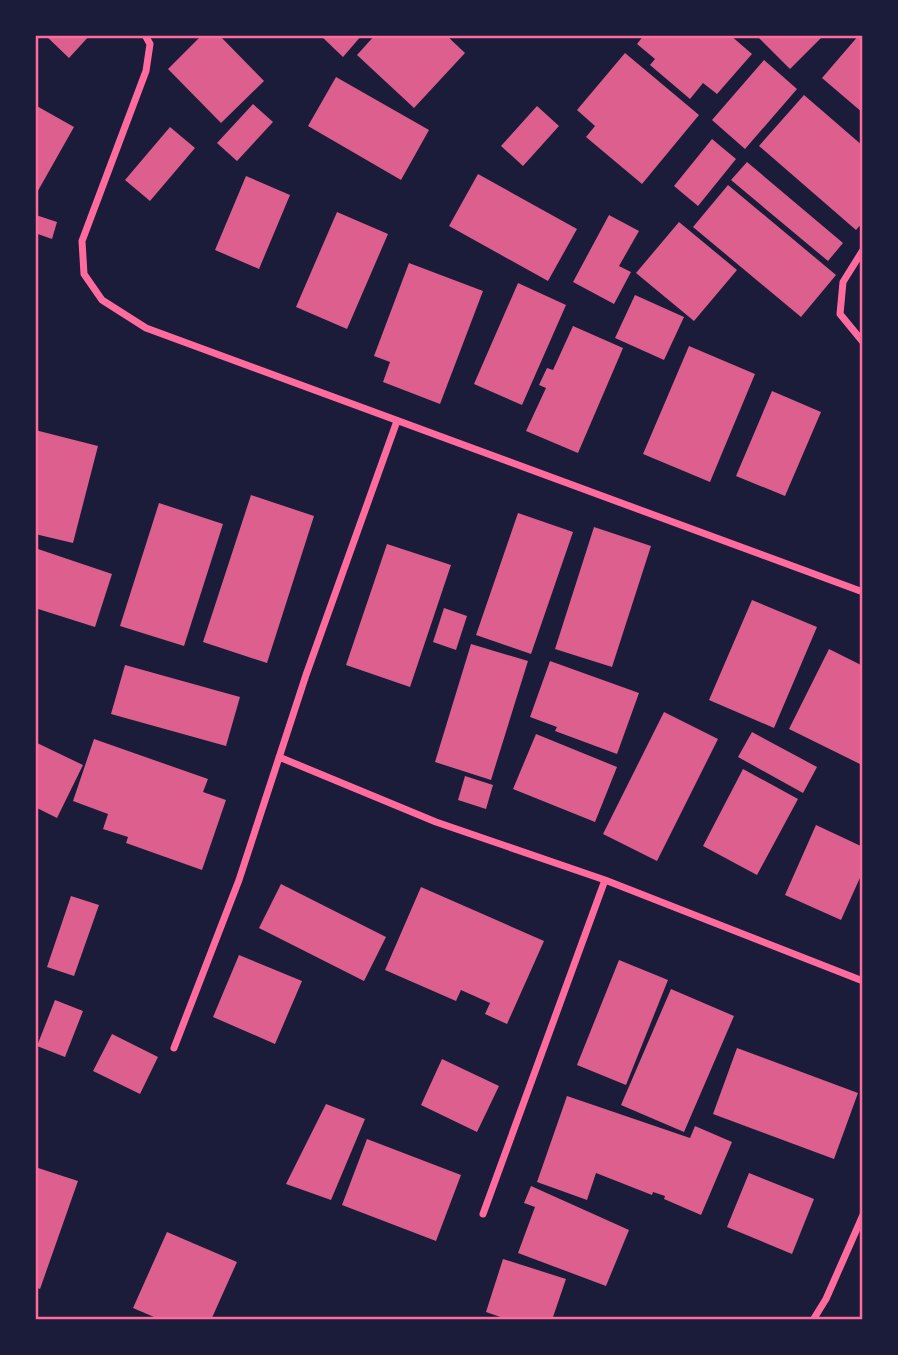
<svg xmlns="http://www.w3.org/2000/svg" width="898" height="1355" font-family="'DejaVu Sans',sans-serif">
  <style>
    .building { fill: #dd5f8e }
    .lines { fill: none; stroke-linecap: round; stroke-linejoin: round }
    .minor { stroke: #ff6b9d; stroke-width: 7 }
    .neatline { fill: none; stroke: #ff6b9d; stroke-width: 2.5 }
  </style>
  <rect width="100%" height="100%" fill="#1b1b3a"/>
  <!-- building -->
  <path class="building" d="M 45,35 L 90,35 L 69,58 Z
    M 202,35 L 219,35 L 264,81 L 221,123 L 168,69 Z
    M 320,35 L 362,35 L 343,57 Z
    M 375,35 L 446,35 L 465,53 L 414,108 L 357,55 Z
    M 644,35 L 730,35 L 752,54 L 717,94 L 703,83 L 690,99 L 650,65 L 655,59 L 637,44 Z
    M 756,35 L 824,35 L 790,69 Z
    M 859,35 L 863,35 L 863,113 L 822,78 Z
    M 625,53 L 699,115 L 642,184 L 586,137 L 595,126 L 577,110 Z
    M 764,60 L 797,89 L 745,149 L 712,120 Z
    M 336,77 L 429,130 L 401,180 L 308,126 Z
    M 804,95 L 863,146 L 863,222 L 856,230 L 759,146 Z
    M 253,104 L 273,122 L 237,161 L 217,143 Z
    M 35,105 L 74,127 L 35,196 Z
    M 537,106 L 559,126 L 523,166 L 501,146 Z
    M 170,127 L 195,148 L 150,201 L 125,180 Z
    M 712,139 L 736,159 L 698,206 L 674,186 Z
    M 747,162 L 843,243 L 828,261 L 731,180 Z
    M 478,174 L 577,229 L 548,281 L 449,226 Z
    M 246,176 L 290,195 L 259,269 L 215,250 Z
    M 728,185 L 836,275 L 801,317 L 693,227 Z
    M 337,212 L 388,234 L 347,329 L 296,307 Z
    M 36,215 L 57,222 L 52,239 L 35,233 Z
    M 609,215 L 639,231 L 619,266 L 631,272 L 614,304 L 573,282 Z
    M 679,222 L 737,270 L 694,321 L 636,273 Z
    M 409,263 L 483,291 L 440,404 L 383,382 L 390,362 L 374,356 Z
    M 518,283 L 566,305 L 522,405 L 474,384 Z
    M 635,295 L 684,317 L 664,360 L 615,338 Z
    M 573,326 L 623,348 L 578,453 L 526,431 L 546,388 L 539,385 L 547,368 L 553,370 Z
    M 689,346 L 755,374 L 710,482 L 643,454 Z
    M 772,391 L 821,412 L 785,496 L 736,476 Z
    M 35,430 L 98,446 L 73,543 L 35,534 Z
    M 251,495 L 314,516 L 267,663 L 203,642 Z
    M 159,503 L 223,524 L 184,646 L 120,626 Z
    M 518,513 L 573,532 L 531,654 L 476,635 Z
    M 594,527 L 651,546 L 612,667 L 555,649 Z
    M 387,544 L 451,565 L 410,687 L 346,665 Z
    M 35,548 L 112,574 L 95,627 L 35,608 Z
    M 752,600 L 817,627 L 774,728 L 709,700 Z
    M 444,608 L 467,616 L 456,650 L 433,642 Z
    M 471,644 L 528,661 L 491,780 L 435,762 Z
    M 829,649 L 863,666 L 862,765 L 789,729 Z
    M 550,661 L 639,693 L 617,754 L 555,731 L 557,727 L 530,717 Z
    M 125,665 L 240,697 L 226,746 L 111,714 Z
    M 664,712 L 718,739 L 657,861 L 603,834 Z
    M 752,732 L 817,767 L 803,793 L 738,757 Z
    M 536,734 L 617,767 L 595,822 L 513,789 Z
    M 94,739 L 208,779 L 203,792 L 226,800 L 202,870 L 126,843 L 128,837 L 103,829 L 108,814 L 73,801 Z
    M 35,742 L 83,765 L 57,818 L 35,807 Z
    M 743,769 L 798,799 L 757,875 L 703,846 Z
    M 465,776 L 493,785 L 486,809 L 458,800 Z
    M 816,825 L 863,847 L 863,871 L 841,920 L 785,895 Z
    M 281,884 L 386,937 L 364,981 L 259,928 Z
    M 421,887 L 544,941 L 507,1024 L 485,1014 L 490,1003 L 461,990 L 456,1001 L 385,970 Z
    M 71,896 L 99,905 L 74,976 L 47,967 Z
    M 239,955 L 302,981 L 275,1044 L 213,1017 Z
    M 619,960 L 668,980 L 626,1085 L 577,1065 Z
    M 671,989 L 734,1016 L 684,1132 L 621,1105 Z
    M 55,1000 L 83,1011 L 65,1057 L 37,1046 Z
    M 112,1034 L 158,1057 L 140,1094 L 93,1071 Z
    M 737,1048 L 858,1093 L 834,1159 L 713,1114 Z
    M 442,1059 L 499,1086 L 477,1132 L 421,1105 Z
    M 567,1096 L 690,1138 L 695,1126 L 732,1142 L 701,1215 L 664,1199 L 665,1196 L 653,1192 L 652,1195 L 596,1173 L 587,1200 L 537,1182 Z
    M 326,1104 L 365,1119 L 331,1200 L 286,1184 Z
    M 367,1139 L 461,1175 L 436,1241 L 342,1205 Z
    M 35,1167 L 78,1181 L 40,1289 L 35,1287 Z
    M 749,1173 L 814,1199 L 792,1254 L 727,1227 Z
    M 531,1186 L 629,1230 L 606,1286 L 518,1253 L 535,1207 L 524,1203 Z
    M 167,1232 L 237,1262 L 211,1320 L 161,1320 L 133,1308 Z
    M 503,1259 L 566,1279 L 552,1320 L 509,1320 L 486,1312 Z"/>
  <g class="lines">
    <!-- minor -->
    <path class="minor" d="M 145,35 L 150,44 L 146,71 L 82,241 L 84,274 L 102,300 L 146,328 L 863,592
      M 863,250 L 843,282 L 840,314 L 863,342
      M 279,757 L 436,822 L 605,880 L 863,981
      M 174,1048 L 239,880 L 306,675 L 397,421
      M 483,1214 L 605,880
      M 813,1320 L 826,1299 L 863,1215"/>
  </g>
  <!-- border -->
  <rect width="898" height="1355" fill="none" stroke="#1b1b3a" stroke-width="74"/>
  <rect x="37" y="37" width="824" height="1281" class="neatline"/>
</svg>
